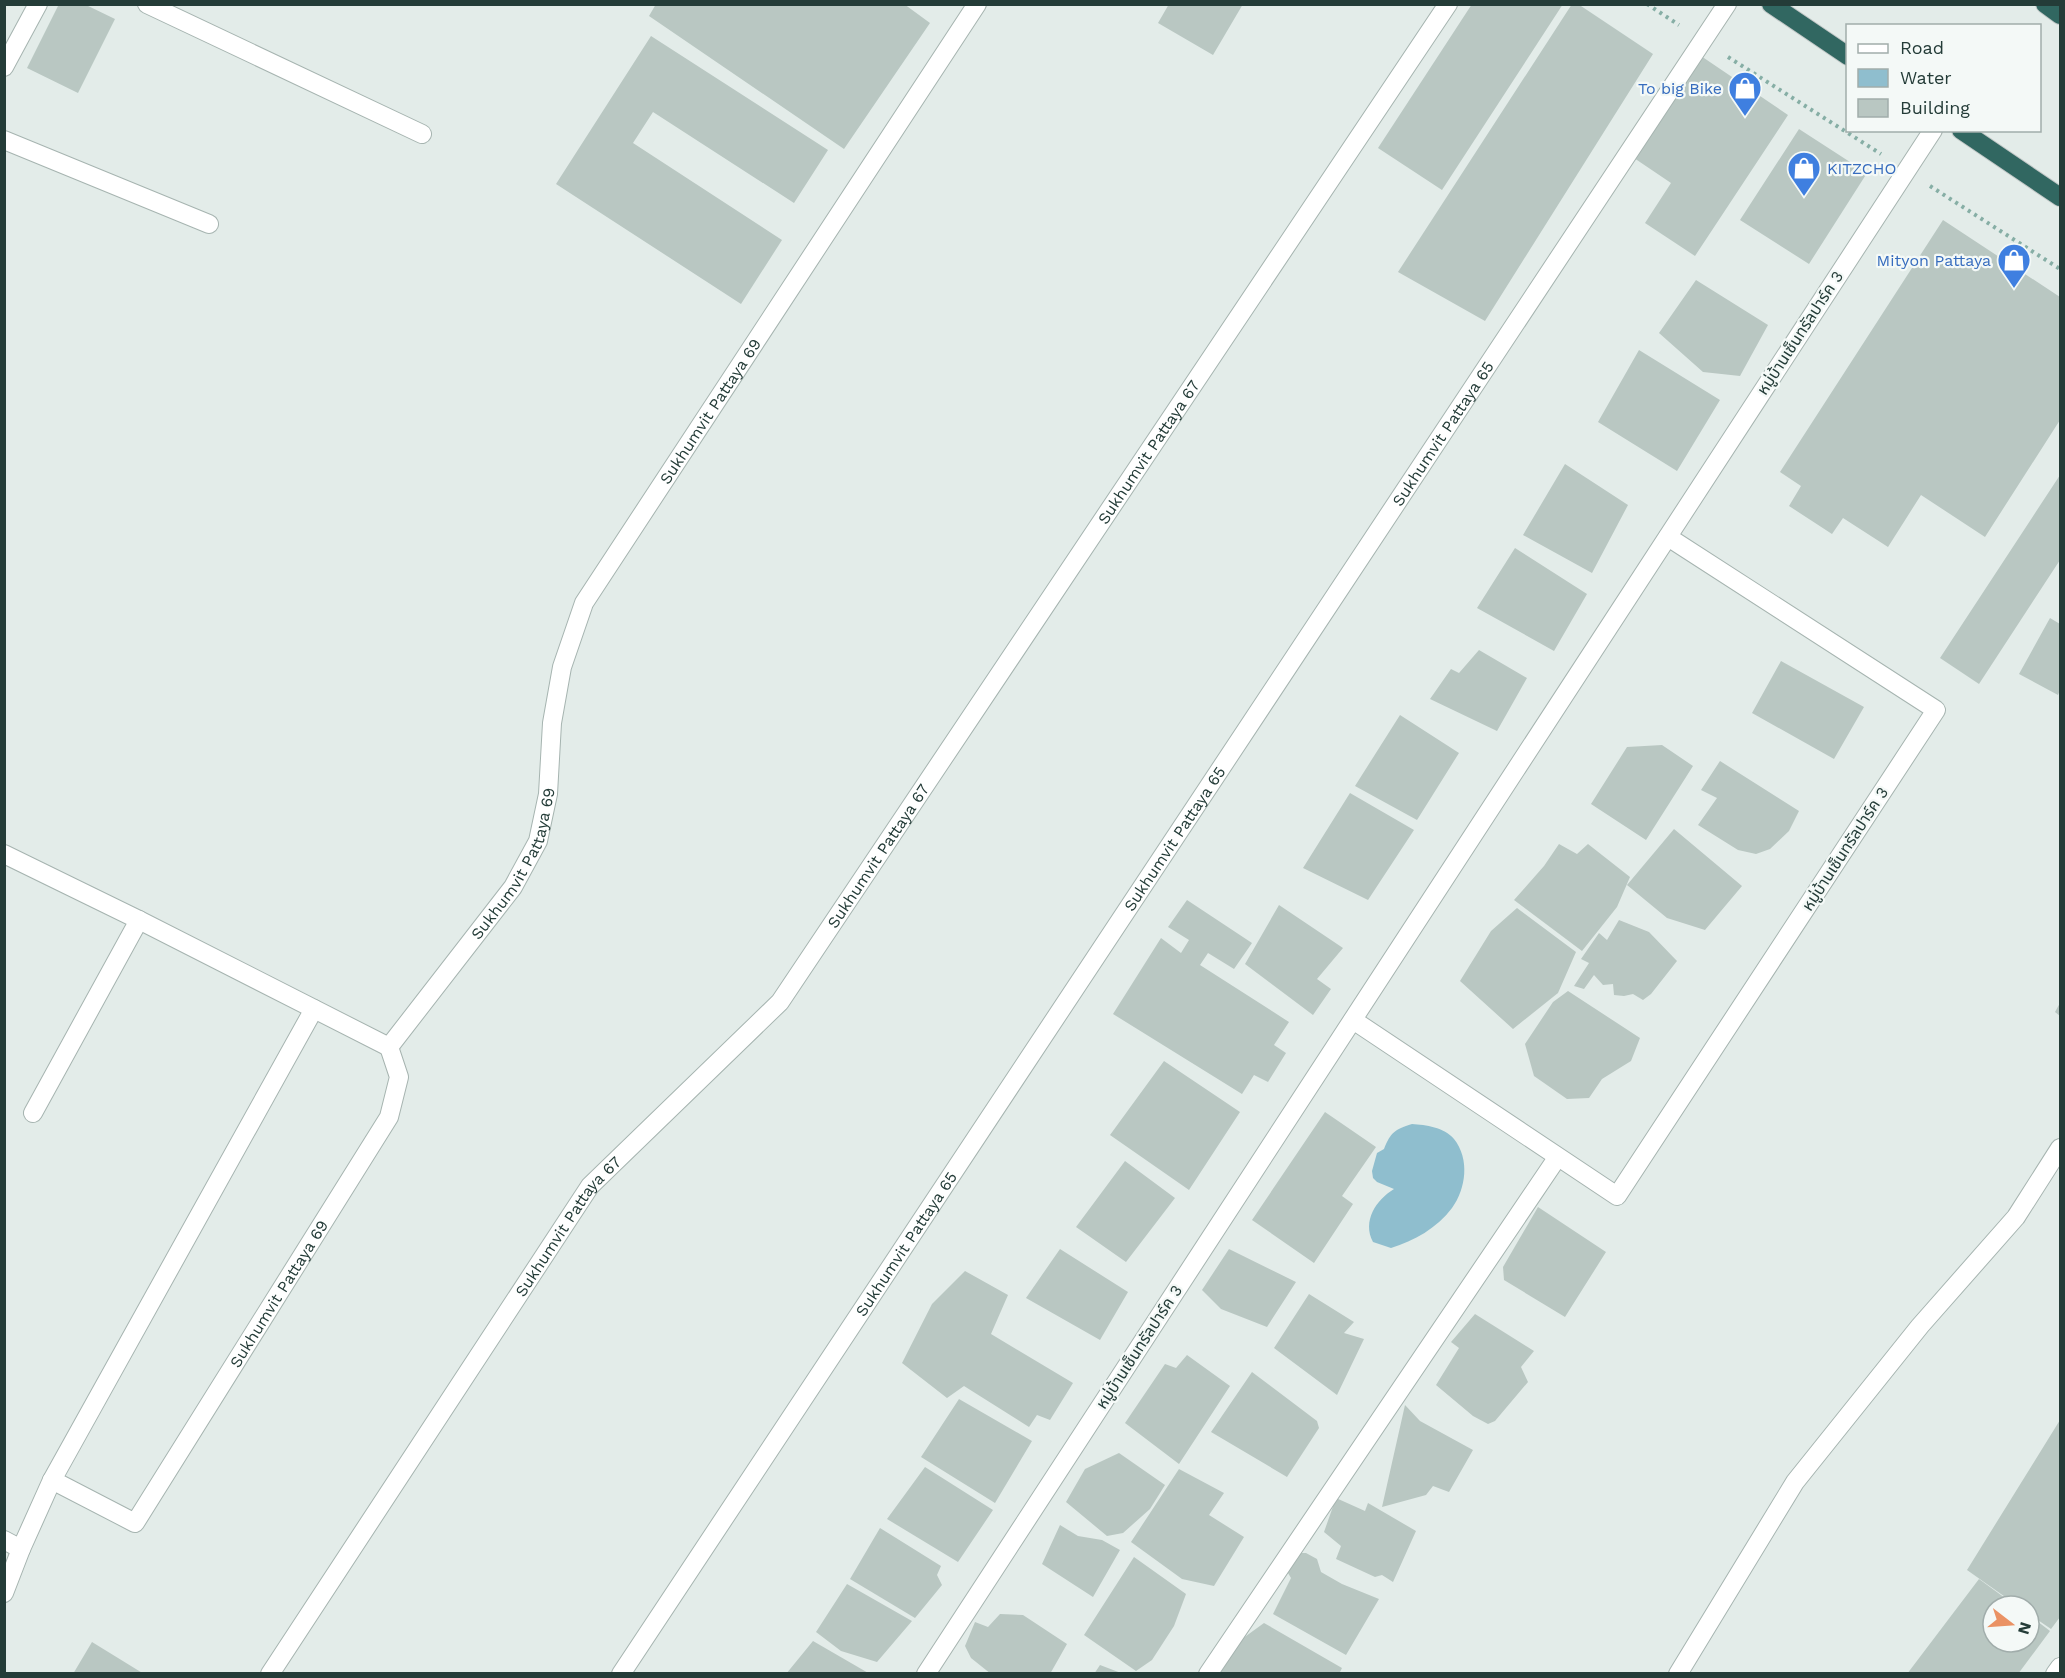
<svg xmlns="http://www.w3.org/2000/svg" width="2065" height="1678" font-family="'Work Sans','Noto Sans Thai',sans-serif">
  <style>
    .water { fill: #8fbece }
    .building { fill: #b9c7c2 }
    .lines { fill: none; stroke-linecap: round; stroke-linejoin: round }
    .minor-casing { stroke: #a6b4b0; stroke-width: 20 }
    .highway-casing { stroke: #c2c8c7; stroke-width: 20 }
    .path { stroke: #86aea5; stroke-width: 4; stroke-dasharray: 3 4.5; stroke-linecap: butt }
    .minor { stroke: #fff; stroke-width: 18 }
    .highway { stroke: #316761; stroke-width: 18 }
    .labels { text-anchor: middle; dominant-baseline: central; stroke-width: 4.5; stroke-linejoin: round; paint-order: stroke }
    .shop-label { font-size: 16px; fill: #366cbe; stroke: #f4f9f7; text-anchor: end }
    .street-label { font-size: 16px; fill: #243c38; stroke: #f4f9f7 }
  </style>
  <rect width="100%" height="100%" fill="#e3ece9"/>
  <!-- water -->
  <path class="water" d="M 1412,1124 C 1426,1125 1444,1127 1454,1139 C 1470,1159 1466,1189 1452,1208 C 1437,1228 1414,1241 1391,1248 L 1373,1242 C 1362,1221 1376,1200 1394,1189 L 1377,1182 L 1373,1178 L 1372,1171 L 1377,1153 L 1384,1149 C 1391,1132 1394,1130 1412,1124 Z"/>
  <!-- building -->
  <path class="building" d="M 59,4 L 84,4 L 115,19 L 78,93 L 27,68 Z
    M 656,4 L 904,4 L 930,23 L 844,149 L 649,16 Z
    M 1169,4 L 1243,4 L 1213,55 L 1158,23 Z
    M 1472,4 L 1563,4 L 1442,190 L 1378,148 Z
    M 1572,4 L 1578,4 L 1653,54 L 1485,321 L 1398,272 Z
    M 651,36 L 828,150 L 794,203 L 653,112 L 633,143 L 782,240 L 741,304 L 556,184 Z
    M 1701,56 L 1788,115 L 1695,256 L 1645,223 L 1671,183 L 1634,158 Z
    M 1799,129 L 1867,173 L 1809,264 L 1740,220 Z
    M 1943,220 L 2060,297 L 2060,420 L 1985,537 L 1921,495 L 1888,547 L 1843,518 L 1832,534 L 1789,506 L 1801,486 L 1780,472 Z
    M 1696,280 L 1768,325 L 1740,376 L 1703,372 L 1659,333 Z
    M 1639,350 L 1720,400 L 1677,471 L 1598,422 Z
    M 1565,464 L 1628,505 L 1592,573 L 1523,535 Z
    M 2060,475 L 2060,560 L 1979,684 L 1940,658 Z
    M 1515,548 L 1587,594 L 1554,651 L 1477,608 Z
    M 2050,618 L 2060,624 L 2060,690 L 2058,695 L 2019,674 Z
    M 1479,650 L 1527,678 L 1497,731 L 1430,699 L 1451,669 L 1459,673 Z
    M 1781,661 L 1864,707 L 1834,759 L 1752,713 Z
    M 1400,715 L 1459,753 L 1417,820 L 1355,786 Z
    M 1662,745 L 1693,766 L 1646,840 L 1591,804 L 1627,747 Z
    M 1720,761 L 1799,811 L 1789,831 L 1770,849 L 1756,854 L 1738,850 L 1698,825 L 1717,798 L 1701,790 Z
    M 1350,793 L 1414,830 L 1368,900 L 1303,868 Z
    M 1674,829 L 1742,886 L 1705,930 L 1667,918 L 1627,885 Z
    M 1559,844 L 1577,854 L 1588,844 L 1630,877 L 1617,907 L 1582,951 L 1514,900 L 1544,866 Z
    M 1187,900 L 1252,943 L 1234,969 L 1208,953 L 1200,965 L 1289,1022 L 1274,1045 L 1286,1053 L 1268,1082 L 1254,1075 L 1242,1094 L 1113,1014 L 1161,938 L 1181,953 L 1189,940 L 1168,927 Z
    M 1279,905 L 1343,948 L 1317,979 L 1331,989 L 1313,1015 L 1245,964 Z
    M 1517,908 L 1576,952 L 1558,993 L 1513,1029 L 1460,981 L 1491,931 Z
    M 1619,920 L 1649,932 L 1677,961 L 1651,994 L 1643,1000 L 1633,994 L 1624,996 L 1614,995 L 1613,984 L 1603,985 L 1594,975 L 1584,989 L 1574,986 L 1589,963 L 1581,959 L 1599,933 L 1607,940 Z
    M 1568,991 L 1640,1038 L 1631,1061 L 1602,1079 L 1589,1098 L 1567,1099 L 1534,1076 L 1525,1044 L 1553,1002 Z
    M 2060,1003 L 2060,1016 L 2055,1012 Z
    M 1164,1061 L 1240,1112 L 1189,1190 L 1110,1135 Z
    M 1325,1112 L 1376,1147 L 1342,1196 L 1353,1204 L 1314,1263 L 1252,1220 Z
    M 1125,1161 L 1175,1198 L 1126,1262 L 1076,1227 Z
    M 1538,1207 L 1606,1252 L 1565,1317 L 1504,1280 L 1503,1267 Z
    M 1060,1249 L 1128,1292 L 1100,1340 L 1026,1298 Z
    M 1229,1249 L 1296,1282 L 1267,1327 L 1221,1309 L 1202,1290 Z
    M 965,1271 L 1008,1295 L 991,1334 L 1073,1383 L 1050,1420 L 1037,1415 L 1029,1427 L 964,1386 L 947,1398 L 902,1363 L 932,1304 Z
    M 1309,1294 L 1354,1322 L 1344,1333 L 1364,1339 L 1337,1395 L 1274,1348 Z
    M 1475,1314 L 1534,1351 L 1521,1367 L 1528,1382 L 1495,1421 L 1488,1424 L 1473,1416 L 1436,1385 L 1459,1348 L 1451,1342 Z
    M 1187,1355 L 1230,1386 L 1179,1464 L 1125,1423 L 1165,1364 L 1176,1368 Z
    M 1252,1372 L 1317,1421 L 1319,1428 L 1287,1477 L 1211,1432 Z
    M 959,1399 L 1032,1441 L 995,1503 L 921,1457 Z
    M 1405,1405 L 1420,1421 L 1473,1450 L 1449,1492 L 1433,1486 L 1426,1495 L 1382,1507 Z
    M 2060,1420 L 2060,1617 L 2051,1629 L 2029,1614 L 2029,1606 L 2018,1606 L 1967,1570 Z
    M 1119,1453 L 1165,1485 L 1150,1509 L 1123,1533 L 1107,1536 L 1066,1502 L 1085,1469 Z
    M 925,1467 L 993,1510 L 958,1562 L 887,1519 Z
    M 1179,1469 L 1224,1493 L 1209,1515 L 1244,1537 L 1214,1586 L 1182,1579 L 1131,1542 Z
    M 1336,1498 L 1365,1511 L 1368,1503 L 1416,1531 L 1393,1582 L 1382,1575 L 1375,1577 L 1336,1559 L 1341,1546 L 1324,1532 Z
    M 1060,1525 L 1078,1536 L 1102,1540 L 1120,1550 L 1093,1597 L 1042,1564 Z
    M 880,1528 L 941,1566 L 937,1575 L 942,1585 L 915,1618 L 850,1579 Z
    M 1298,1553 L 1306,1553 L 1317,1559 L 1321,1572 L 1342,1584 L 1379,1599 L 1346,1655 L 1273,1614 L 1291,1578 L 1285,1568 Z
    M 1134,1557 L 1186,1594 L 1174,1626 L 1152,1660 L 1136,1671 L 1084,1635 Z
    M 1979,1579 L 2016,1606 L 1993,1606 L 1993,1642 L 2029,1642 L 2029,1615 L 2050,1631 L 2018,1674 L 1907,1674 Z
    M 847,1584 L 912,1621 L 877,1662 L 841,1651 L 816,1632 Z
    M 1000,1614 L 1023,1615 L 1067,1644 L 1050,1674 L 991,1674 L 971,1658 L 965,1646 L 975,1622 L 988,1627 Z
    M 1264,1623 L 1342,1668 L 1339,1674 L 1219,1674 L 1224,1667 L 1229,1650 L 1235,1644 Z
    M 813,1641 L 870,1674 L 786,1674 Z
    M 92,1642 L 144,1674 L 73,1674 Z
    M 1100,1665 L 1121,1673 L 1121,1674 L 1094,1674 Z"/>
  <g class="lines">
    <defs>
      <g id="minor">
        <path d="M 147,4 L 422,134"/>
        <path d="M 4,67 L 38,4"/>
        <path d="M 4,140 L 209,224"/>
        <path d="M 4,854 L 139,920 L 389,1047"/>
        <path d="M 1353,1020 L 1617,1196 L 1936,710 L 1668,537"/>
        <path id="s1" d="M 389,1047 L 513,887 L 538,841 L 548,794 L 552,723 L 562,667 L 584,603 L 977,4"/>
        <path d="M 33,1113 L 139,920"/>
        <path id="s2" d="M 52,1480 L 135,1523 L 389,1117 L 399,1077 L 389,1047"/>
        <path d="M 4,1540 L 21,1549"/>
        <path d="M 4,1593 L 21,1549 L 52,1480 L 314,1009"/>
        <path id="s3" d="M 270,1674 L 590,1186 L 780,1002 L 1448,4"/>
        <path id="s4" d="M 621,1674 L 1727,4"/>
        <path d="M 926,1674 L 1933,130"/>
        <path d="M 1208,1674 L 1557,1158"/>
        <path d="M 1678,1674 L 1795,1482 L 1920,1326 L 2016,1217 L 2060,1148"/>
        <path d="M 2055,1674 L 2060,1667"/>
      </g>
      <path id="highway" d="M 1771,4 L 1848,56
        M 2045,4 L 2060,15
        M 1961,130 L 2060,197"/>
    </defs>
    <!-- minor casing -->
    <use href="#minor" class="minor-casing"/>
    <!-- highway casing -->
    <use href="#highway" class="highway-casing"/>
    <!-- path -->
    <path class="path" d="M 1647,4 L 1679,25
      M 1728,57 L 1881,154
      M 1930,186 L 2060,269"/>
    <!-- minor -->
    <use href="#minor" class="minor"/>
    <!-- highway -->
    <use href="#highway" class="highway"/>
  </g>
  <!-- icons -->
  <defs>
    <symbol id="shop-pin" viewBox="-11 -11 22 30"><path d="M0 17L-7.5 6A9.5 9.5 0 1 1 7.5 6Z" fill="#3f7fe0" stroke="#f4f9f7"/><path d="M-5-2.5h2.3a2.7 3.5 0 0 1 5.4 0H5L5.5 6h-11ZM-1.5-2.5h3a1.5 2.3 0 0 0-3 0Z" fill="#fff"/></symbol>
  </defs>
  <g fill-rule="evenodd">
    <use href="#shop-pin" x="1726" y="69" width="38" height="52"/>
    <use href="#shop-pin" x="1785" y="149" width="38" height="52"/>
    <use href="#shop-pin" x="1995" y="241" width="38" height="52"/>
  </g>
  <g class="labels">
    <!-- shop labels -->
    <g class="shop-label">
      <text x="1722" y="88">To big Bike</text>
      <text x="1827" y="168" text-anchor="start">KITZCHO</text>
      <text x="1991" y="260">Mityon Pattaya</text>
    </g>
    <!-- street labels -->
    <g class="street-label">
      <text transform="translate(1800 333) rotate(-57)">หมู่บ้านเซ็นทรัลปาร์ค 3</text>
      <text stroke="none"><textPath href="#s1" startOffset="728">Sukhumvit Pattaya 69</textPath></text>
      <text stroke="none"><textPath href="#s4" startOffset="1488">Sukhumvit Pattaya 65</textPath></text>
      <text stroke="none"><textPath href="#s3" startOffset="1510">Sukhumvit Pattaya 67</textPath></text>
      <text stroke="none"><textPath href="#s4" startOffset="1002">Sukhumvit Pattaya 65</textPath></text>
      <text transform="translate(1845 849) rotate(-57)">หมู่บ้านเซ็นทรัลปาร์ค 3</text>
      <text stroke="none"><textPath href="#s3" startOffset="1024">Sukhumvit Pattaya 67</textPath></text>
      <text stroke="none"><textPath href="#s1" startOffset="224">Sukhumvit Pattaya 69</textPath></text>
      <text stroke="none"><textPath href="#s3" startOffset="538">Sukhumvit Pattaya 67</textPath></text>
      <text stroke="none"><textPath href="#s4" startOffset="516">Sukhumvit Pattaya 65</textPath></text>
      <text stroke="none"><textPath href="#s2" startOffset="364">Sukhumvit Pattaya 69</textPath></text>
      <text transform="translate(1139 1347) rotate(-57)">หมู่บ้านเซ็นทรัลปาร์ค 3</text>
    </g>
  </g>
  <!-- border -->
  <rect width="2065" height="1678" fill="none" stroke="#243c38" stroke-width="12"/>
  <!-- legend -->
  <rect x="1846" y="24" width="195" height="108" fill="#f4f9f7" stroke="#a1adab" stroke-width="1.5"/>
  <rect x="1858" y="44" width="30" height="9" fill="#ffffff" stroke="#a1adab" stroke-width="1.5"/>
  <text x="1900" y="54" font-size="18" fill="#243c38">Road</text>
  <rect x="1858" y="69" width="30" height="18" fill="#8fbece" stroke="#a1adab" stroke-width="1.5"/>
  <text x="1900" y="84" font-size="18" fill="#243c38">Water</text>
  <rect x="1858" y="99" width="30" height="18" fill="#b9c7c2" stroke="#a1adab" stroke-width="1.5"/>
  <text x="1900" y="114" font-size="18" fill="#243c38">Building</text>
  <!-- north arrow -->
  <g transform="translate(2011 1624) rotate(107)"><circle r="28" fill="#f4f9f7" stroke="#a1adab" stroke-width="1.5"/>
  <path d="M0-4.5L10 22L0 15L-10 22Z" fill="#ea9264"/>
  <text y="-9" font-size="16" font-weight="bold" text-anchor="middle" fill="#243c38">N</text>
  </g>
</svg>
